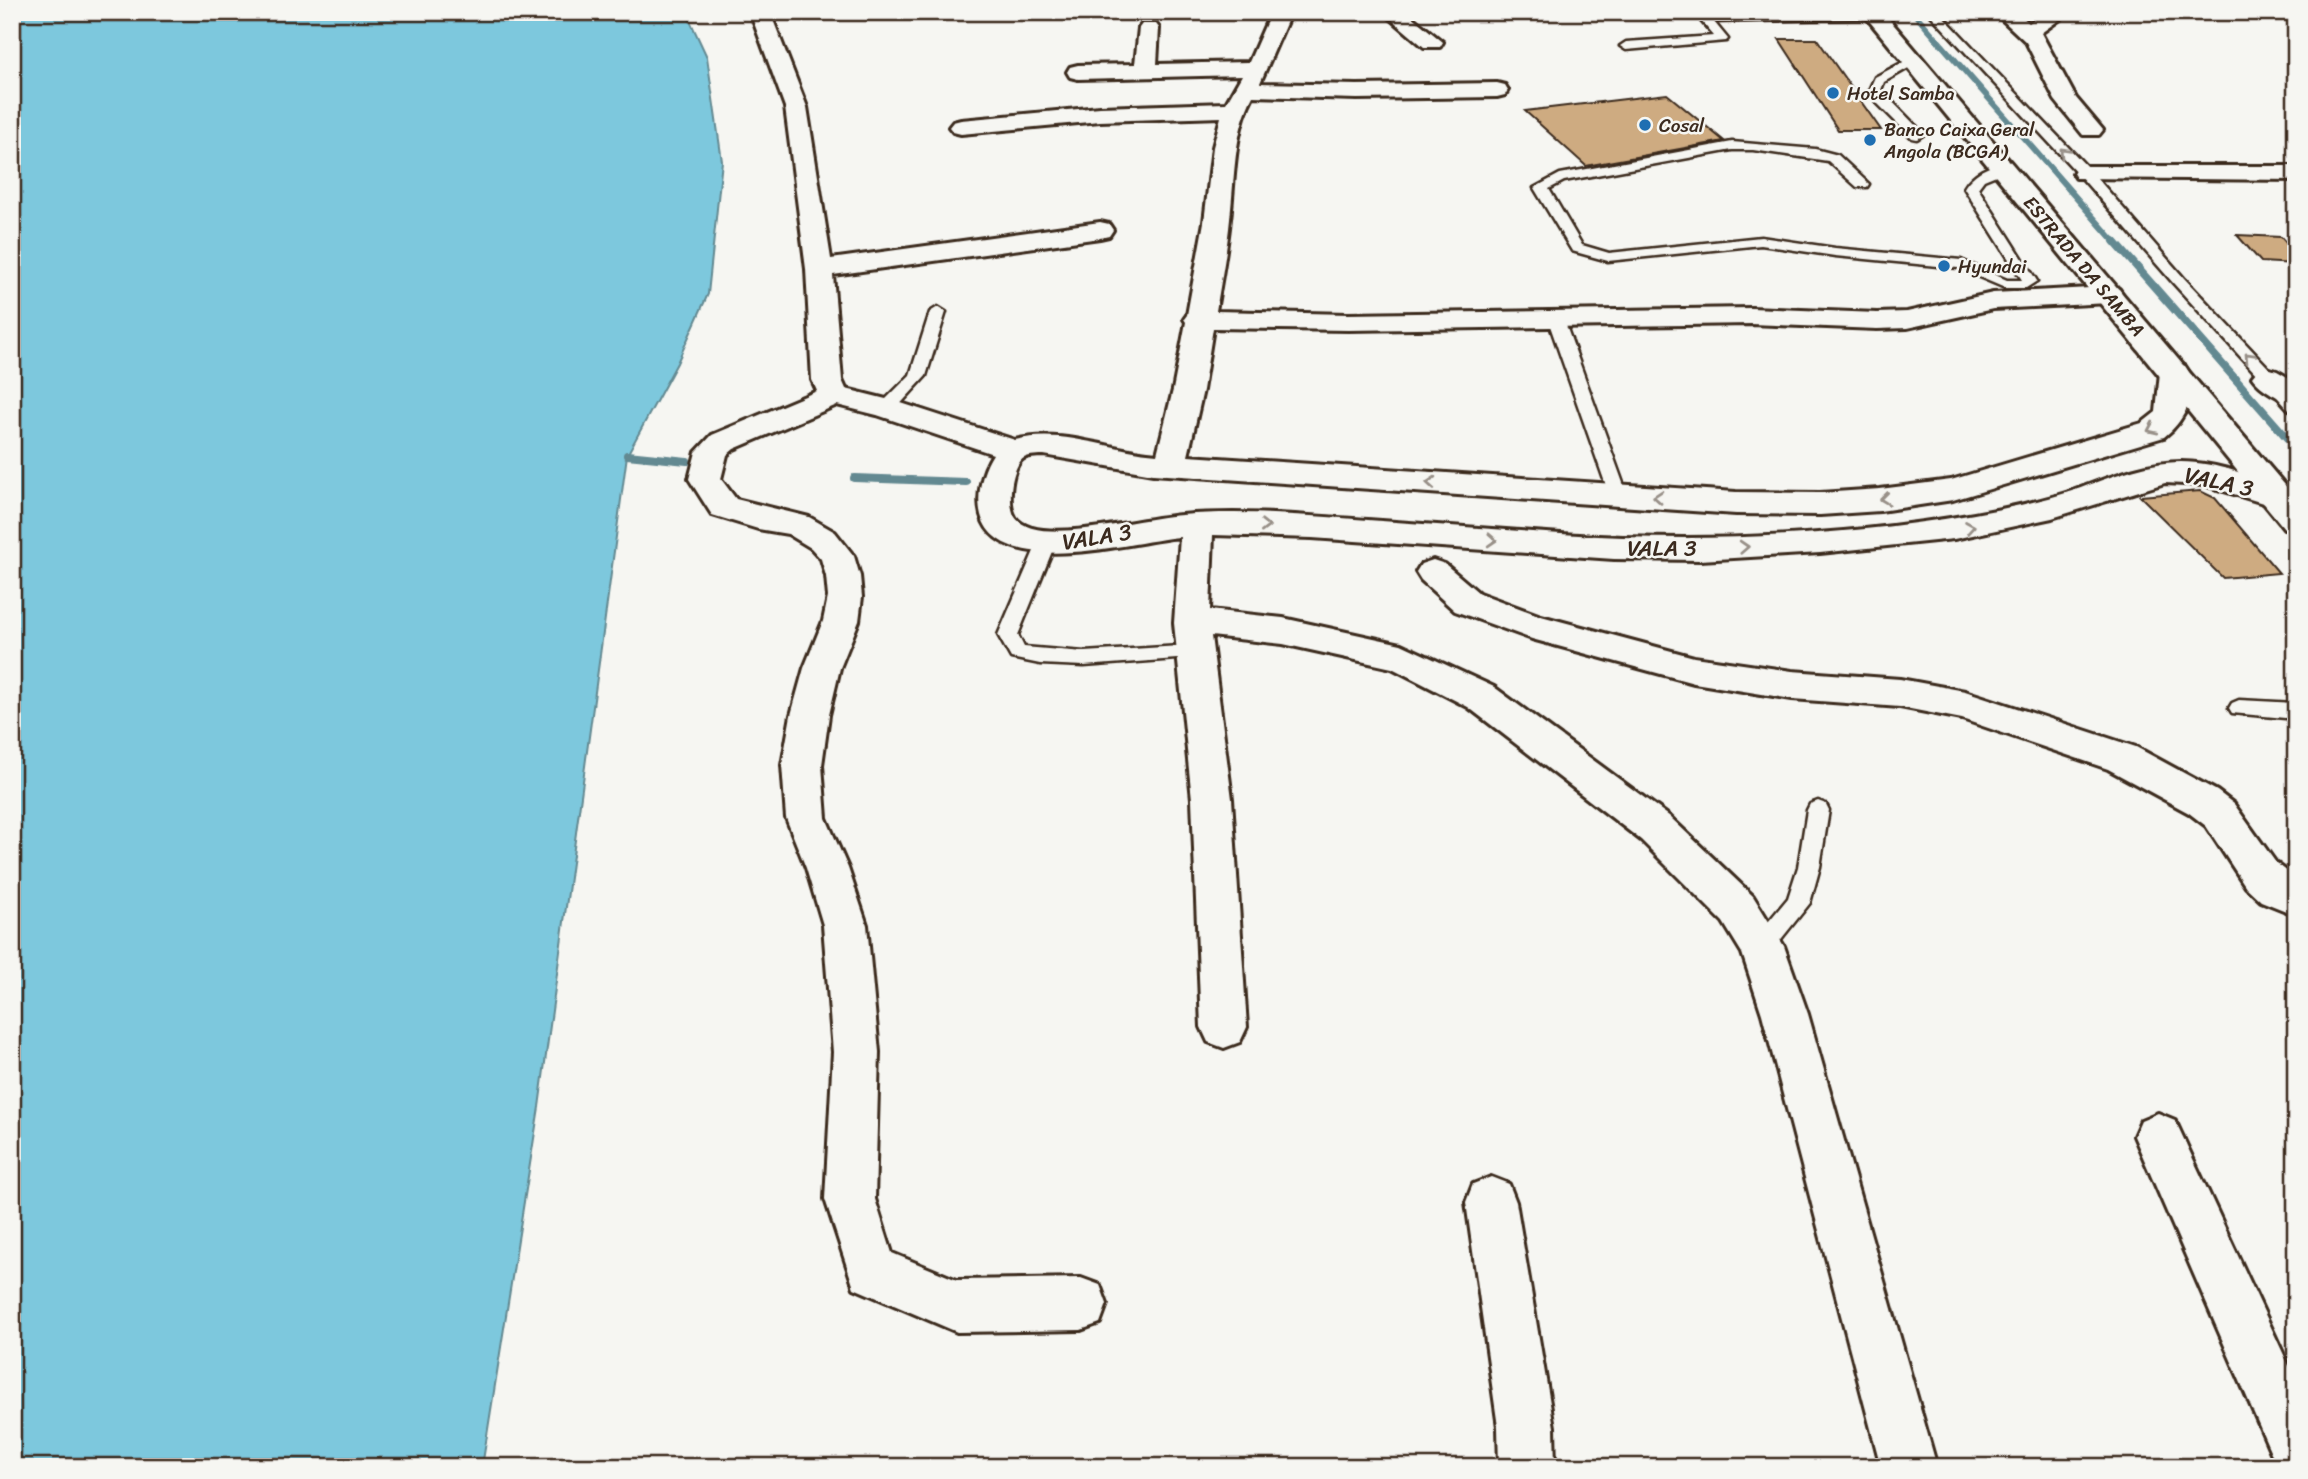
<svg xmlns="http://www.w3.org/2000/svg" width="2308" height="1479" font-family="Sriracha,sans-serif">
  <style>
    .water { fill: #7dc8dd; stroke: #638991; stroke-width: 2 }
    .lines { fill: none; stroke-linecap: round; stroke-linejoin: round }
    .stream-far1 { stroke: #638991; stroke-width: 6 }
    .stream { stroke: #638991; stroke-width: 8 }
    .building { fill: #ceab81; stroke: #3b2a1e; stroke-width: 2 }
    .service-casing { stroke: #3b2a1e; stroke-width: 5 }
    .minor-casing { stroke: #3b2a1e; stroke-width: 6 }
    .primary-casing { stroke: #3b2a1e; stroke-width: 6 }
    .service { fill: #f6f6f2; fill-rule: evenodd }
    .minor { fill: #f6f6f2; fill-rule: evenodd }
    .primary { fill: #f6f6f2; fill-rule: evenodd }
    .oneway { stroke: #989088 }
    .poi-dot { fill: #1f6fb2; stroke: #f6f6f2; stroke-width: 2.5 }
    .labels { text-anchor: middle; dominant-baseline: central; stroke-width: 5; stroke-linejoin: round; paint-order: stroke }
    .far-poi-label { font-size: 19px; fill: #3b2a1e; stroke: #f6f6f2; text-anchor: start }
    .far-street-label { font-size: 19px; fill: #3b2a1e; stroke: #f6f6f2 }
    .street-label { font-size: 23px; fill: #3b2a1e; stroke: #f6f6f2 }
  </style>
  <rect width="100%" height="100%" fill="#f6f6f2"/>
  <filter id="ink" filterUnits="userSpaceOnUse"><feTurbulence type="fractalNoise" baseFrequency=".0143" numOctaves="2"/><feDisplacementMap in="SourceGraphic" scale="14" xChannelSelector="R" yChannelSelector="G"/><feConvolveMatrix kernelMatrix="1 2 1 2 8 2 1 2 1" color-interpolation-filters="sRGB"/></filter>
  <g filter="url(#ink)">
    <!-- water -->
    <path class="water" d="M 12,12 L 686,12 L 707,57 L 722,161 L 708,294 L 677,363 L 627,455 L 539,1107 L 482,1467 L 12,1467 Z"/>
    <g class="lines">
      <!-- stream-far1 -->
      <path class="stream-far1" d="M 1913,12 L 2115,242"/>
      <!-- stream -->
      <path class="stream" d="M 2114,241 L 2296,448
        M 627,455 L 687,461
        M 854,478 L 966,482"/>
    </g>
    <!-- building -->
    <path class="building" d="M 1779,39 L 1817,39 L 1881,130 L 1838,130 Z
      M 1667,94 L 1724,141 L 1586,166 L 1525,111 Z
      M 2237,235 L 2281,237 L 2296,254 L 2296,264 L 2261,262 Z
      M 2200,491 L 2215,498 L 2279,573 L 2223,578 L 2140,496 Z"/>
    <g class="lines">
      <defs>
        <path id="service" d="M 1848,12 L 1877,12 L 1880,15 L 1874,18 L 1714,22 L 1728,39 L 1726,41 L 1626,50 L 1620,46 L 1626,42 L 1714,36 L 1701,21 L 1709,16 Z
          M 1928,12 L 1939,12 L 2090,170 L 2184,278 L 2296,397 L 2296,412 L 2290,411 L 2174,284 L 2080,176 Z
          M 1909,59 L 1919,62 L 1884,82 L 1881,90 L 1922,132 L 1923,135 L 1917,139 L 1912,138 L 1878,104 L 1869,90 L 1875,77 Z
          M 1732,142 L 1815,149 L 1838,155 L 1869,184 L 1867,187 L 1857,187 L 1828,161 L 1753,150 L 1732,150 L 1564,181 L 1549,189 L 1582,245 L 1609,253 L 1761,237 L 1835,248 L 1961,260 L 2007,280 L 2022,280 L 1964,188 C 1972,174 1990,163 2006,165 L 2006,171 L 1984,180 L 1978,188 L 2037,281 L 2026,288 L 2005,288 L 1958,268 L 1835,256 L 1761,245 L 1608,261 L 1572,251 L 1534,188 L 1560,174 Z
          M 938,307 L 946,312 L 926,376 L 893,412 L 881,412 L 879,408 L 881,404 L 910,375 L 930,312 Z
          M 1556,315 L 1564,320 L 1627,494 L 1624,498 L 1618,500 L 1609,494 L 1548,320 Z
          M 1046,538 L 1052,540 L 1055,544 L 1018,635 L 1024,647 L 1084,652 L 1196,645 L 1203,647 L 1206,652 L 1203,657 L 1084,666 L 1040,664 L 1011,658 L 998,635 L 1037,544 L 1040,540 Z
          M 2239,700 L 2296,703 L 2296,719 L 2232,713 L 2229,708 L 2232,703 Z
          M 1818,801 L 1826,804 L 1829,810 L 1820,867 L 1810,903 L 1770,953 L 1762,956 L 1754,953 L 1750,946 L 1754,939 L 1788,898 L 1798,867 L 1807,810 L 1810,804 Z"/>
        <path id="minor" d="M 750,12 L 770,12 L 807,107 L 831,259 L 1100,222 L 1109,224 L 1113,230 L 1109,236 L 1100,238 L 833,275 L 842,380 L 846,389 L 898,402 L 1015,440 C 1063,428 1109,450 1157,454 L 1173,390 L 1186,322 L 1184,319 L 1187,315 L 1204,222 L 1213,147 L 1221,117 L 1100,121 L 961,134 L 953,132 L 949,127 L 953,122 L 961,120 L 1100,107 L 1226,103 L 1242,75 L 1078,79 L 1070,77 L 1067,72 L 1070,67 L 1078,65 L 1135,64 L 1139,28 L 1142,24 L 1156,24 L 1159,28 L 1157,64 L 1249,62 L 1271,12 L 1291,12 L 1260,83 L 1357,85 L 1497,83 L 1505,85 L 1508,90 L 1505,95 L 1497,97 L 1357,99 L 1253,96 C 1233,133 1235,178 1230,219 C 1227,250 1221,280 1216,311 L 1348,314 L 1751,308 L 1877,313 L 1907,312 L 1993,293 L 2109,287 L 2119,289 L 2123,295 L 2119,301 L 2109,303 L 1993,309 L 1907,328 L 1877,329 L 1751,324 L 1348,330 L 1213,328 L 1203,390 L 1188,456 L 1736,492 L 1820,493 L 1880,489 L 1951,480 L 2142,423 L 2156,412 L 2160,372 L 2165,366 L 2175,363 L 2185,366 C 2202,389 2184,422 2164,437 L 1953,500 L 1880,511 L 1820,515 L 1736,514 L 1153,474 L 1044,455 C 1038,455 1030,455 1024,458 C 1011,466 1007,504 1015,517 C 1018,522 1026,526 1032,528 C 1067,538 1142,518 1182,515 C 1244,510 1307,516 1368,520 C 1432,525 1497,529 1561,534 C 1705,543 1859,537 2001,509 C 2026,504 2051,498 2075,490 C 2109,478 2144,462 2181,462 C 2217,462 2253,477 2287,489 L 2292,496 L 2287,503 L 2276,507 L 2204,485 L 2165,483 L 2052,518 L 1954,539 L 1820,553 L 1700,560 L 1614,559 L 1312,538 L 1213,535 L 1210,610 L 1283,618 L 1401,644 L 1494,687 L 1669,816 L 1753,896 L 1784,946 L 1808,1014 L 1937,1467 L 1881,1467 L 1762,1014 L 1742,953 L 1723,922 L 1641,840 L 1468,707 L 1392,668 L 1283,644 L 1211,636 L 1232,799 L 1247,1027 L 1240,1042 L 1224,1048 L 1208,1042 L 1201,1027 L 1192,799 L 1174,623 L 1180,537 C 1133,541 999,581 981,515 C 976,495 982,471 993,454 L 877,415 L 837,405 L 734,449 L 727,455 L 721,479 L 736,499 L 809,517 L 835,532 L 854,556 L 860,576 L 862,597 L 859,621 L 840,668 L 829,715 L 822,765 L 826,818 L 848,868 L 867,925 L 879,1052 L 875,1199 L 892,1253 L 957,1280 L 1081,1278 L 1100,1285 L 1107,1304 L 1100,1323 L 1081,1330 L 957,1332 L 854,1288 L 825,1199 L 833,1052 L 823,925 L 806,868 L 786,818 L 782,765 L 791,715 L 804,668 L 823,621 L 828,597 L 826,576 L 821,559 L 811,548 L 788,534 L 758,529 L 712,515 L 689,479 L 696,452 L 712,435 L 817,391 L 812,380 L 806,269 L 785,107 Z
          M 1383,12 L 1406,12 L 1443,42 L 1440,47 L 1424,47 Z
          M 1994,12 L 2017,12 L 2029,23 L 2045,12 L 2070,12 L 2041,33 L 2076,98 L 2103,130 L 2099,135 L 2083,135 L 2055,100 L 2026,42 Z
          M 2085,166 L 2296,166 L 2296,180 L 2076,178 L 2073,173 L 2076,168 Z
          M 2267,368 L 2277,371 L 2296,382 L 2296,404 C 2281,400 2261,390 2252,377 L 2257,371 Z
          M 1433,560 L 1445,564 L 1479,593 L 1541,616 L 1694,657 L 1792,671 L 1900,679 L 1965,691 L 2136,747 L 2217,791 L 2234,804 L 2276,863 L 2296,878 L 2296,915 L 2261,901 L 2246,887 L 2206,826 L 2189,813 L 2108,769 L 1962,719 L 1900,707 L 1792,699 L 1694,683 L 1532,639 L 1455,611 L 1421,580 L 1416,572 L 1421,564 Z
          M 2158,1113 L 2175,1120 L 2296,1381 L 2296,1467 L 2276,1464 L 2134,1136 L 2141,1120 Z
          M 1491,1177 L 1509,1184 L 1516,1202 L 1554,1427 L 1555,1467 L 1499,1467 L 1498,1427 L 1466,1202 L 1473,1184 Z"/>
        <path id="primary" d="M 1862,12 L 1883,12 L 2296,498 L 2296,531 L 2284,528 Z"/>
      </defs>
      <!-- service casing -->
      <use href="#service" class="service-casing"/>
      <!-- minor casing -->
      <use href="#minor" class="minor-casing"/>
      <!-- primary casing -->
      <use href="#primary" class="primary-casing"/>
      <!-- service -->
      <use href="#service" class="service"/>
      <!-- minor -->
      <use href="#minor" class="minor"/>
      <!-- primary -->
      <use href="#primary" class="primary"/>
    </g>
    <!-- one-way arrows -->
    <defs><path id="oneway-chevron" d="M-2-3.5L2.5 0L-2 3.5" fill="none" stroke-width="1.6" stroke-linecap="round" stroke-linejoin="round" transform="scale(1.75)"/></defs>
    <g class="oneway">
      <use href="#oneway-chevron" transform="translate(2064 152) rotate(-134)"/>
      <use href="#oneway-chevron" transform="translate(2249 357) rotate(-133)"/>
      <use href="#oneway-chevron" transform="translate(2152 429) rotate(156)"/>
      <use href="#oneway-chevron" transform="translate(1431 483) rotate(-176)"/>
      <use href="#oneway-chevron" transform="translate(1658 497) rotate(-176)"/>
      <use href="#oneway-chevron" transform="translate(1885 499) rotate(173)"/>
      <use href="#oneway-chevron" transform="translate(1265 526) rotate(1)"/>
      <use href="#oneway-chevron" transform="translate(1970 527) rotate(-9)"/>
      <use href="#oneway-chevron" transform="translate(1492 540) rotate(3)"/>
      <use href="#oneway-chevron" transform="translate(1744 547) rotate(-3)"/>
    </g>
  </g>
  <!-- markers -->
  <g class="poi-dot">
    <circle cx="1833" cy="93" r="7"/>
    <circle cx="1645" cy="125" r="7"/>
    <circle cx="1870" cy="140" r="7"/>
    <circle cx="1944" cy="266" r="7"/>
  </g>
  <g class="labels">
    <!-- far-poi labels -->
    <g class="far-poi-label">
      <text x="1847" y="93">Hotel Samba</text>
      <text x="1659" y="125">Cosal</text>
      <text x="1884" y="129">Banco Caixa Geral<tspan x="1884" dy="22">Angola (BCGA)</tspan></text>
      <text x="1958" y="266">Hyundai</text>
    </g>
    <!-- far-street labels -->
    <g class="far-street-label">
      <text transform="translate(2084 266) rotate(50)">ESTRADA DA SAMBA</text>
    </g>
    <!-- street labels -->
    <g class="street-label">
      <text transform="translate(2219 482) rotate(12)">VALA 3</text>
      <text transform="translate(1097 537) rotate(-9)">VALA 3</text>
      <text x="1662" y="548">VALA 3</text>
    </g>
  </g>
  <!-- margin -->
  <rect width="2308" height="1479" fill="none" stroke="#f6f6f2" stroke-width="42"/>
  <rect x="21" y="21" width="2266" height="1437" fill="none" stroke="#3b2a1e" stroke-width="2.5" filter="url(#ink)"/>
</svg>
